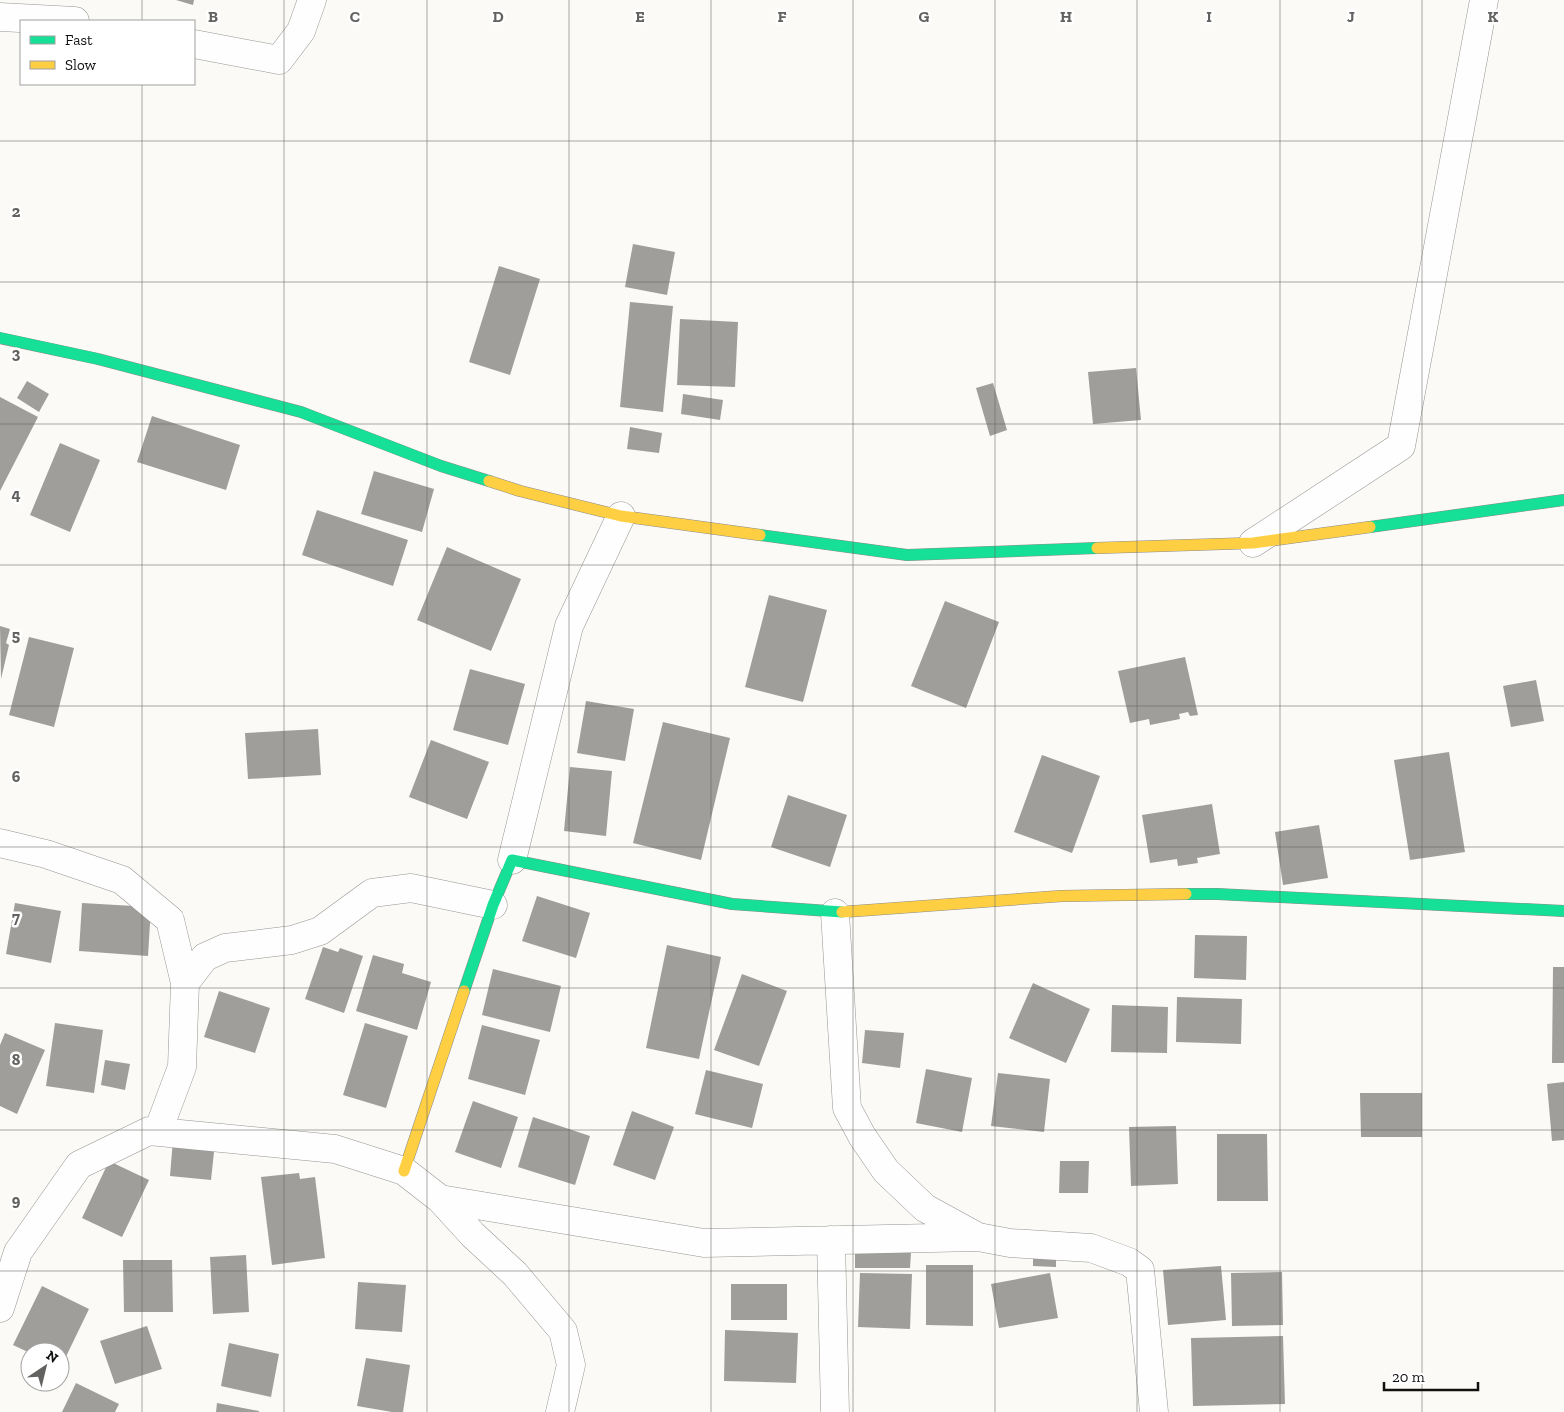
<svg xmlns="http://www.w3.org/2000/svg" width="1564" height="1412" font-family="'Zilla Slab',serif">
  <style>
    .building { fill: #9f9e9b }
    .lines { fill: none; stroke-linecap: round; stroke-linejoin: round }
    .street-casing { stroke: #969594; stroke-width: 29 }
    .fast-casing { stroke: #8c8c8a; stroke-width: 12 }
    .slow-casing { stroke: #8c8c8a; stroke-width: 12 }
    .street { stroke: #fefefe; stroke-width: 28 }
    .fast { stroke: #16e098; stroke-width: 11 }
    .slow { stroke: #ffcf43; stroke-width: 11 }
    .grid { fill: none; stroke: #626260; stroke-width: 1; stroke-opacity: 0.55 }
    .grid-label { font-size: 16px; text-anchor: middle; font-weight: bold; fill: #626260; stroke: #fff; stroke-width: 5; stroke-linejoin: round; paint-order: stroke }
  </style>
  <rect width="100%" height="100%" fill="#fbfaf6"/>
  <!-- building -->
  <path class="building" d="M 176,0 L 194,0 L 193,5 Z
    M 633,244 L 675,252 L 667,295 L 625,287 Z
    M 499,266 L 540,279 L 510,375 L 469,362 Z
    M 630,302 L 673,306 L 663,412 L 620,407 Z
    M 680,319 L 738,322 L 735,387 L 677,385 Z
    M 1136,368 L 1141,420 L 1093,424 L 1088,372 Z
    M 27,381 L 49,394 L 39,412 L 17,398 Z
    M 993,383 L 1007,430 L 990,436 L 976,388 Z
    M 683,394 L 723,400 L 720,420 L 681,414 Z
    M 0,397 L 38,417 L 0,491 Z
    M 152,416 L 240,445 L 226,490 L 137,462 Z
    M 630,427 L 662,433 L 659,453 L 627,449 Z
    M 60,443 L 100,460 L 70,532 L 30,515 Z
    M 374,471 L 434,489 L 422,532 L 361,514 Z
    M 317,510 L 408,540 L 393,586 L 302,555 Z
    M 447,547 L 521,579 L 491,651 L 417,620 Z
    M 769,595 L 827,610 L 803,702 L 745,687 Z
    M 945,601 L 999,622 L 966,708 L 911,686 Z
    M 0,626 L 10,629 L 6,643 L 9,645 L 1,679 Z
    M 29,637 L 74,648 L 54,727 L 9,715 Z
    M 1185,657 L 1198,715 L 1190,716 L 1188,712 L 1179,714 L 1180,719 L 1150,725 L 1149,719 L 1130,723 L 1118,671 Z
    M 470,669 L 525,684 L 508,745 L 453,730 Z
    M 1536,680 L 1544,721 L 1511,727 L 1503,686 Z
    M 586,701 L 634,709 L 625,761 L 577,753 Z
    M 663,722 L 730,738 L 701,860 L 633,843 Z
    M 318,729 L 321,775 L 248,779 L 245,733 Z
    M 431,740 L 489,762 L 467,819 L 409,797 Z
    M 1449,752 L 1465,852 L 1410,860 L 1394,760 Z
    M 1042,755 L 1100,776 L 1072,853 L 1014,832 Z
    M 570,767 L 612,771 L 606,836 L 564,831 Z
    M 788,795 L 847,815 L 830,867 L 771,847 Z
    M 1212,804 L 1220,854 L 1197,858 L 1198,863 L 1178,866 L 1177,859 L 1150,863 L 1142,815 Z
    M 1319,825 L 1328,878 L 1283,885 L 1275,832 Z
    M 537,896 L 590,913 L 576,958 L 522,941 Z
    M 15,903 L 61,911 L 51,963 L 6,954 Z
    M 82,903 L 151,907 L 148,956 L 79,951 Z
    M 1195,935 L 1247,936 L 1246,980 L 1194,978 Z
    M 667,945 L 721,957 L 699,1059 L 646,1048 Z
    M 323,947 L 338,952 L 340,948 L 363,956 L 344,1013 L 305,999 Z
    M 373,955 L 404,964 L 402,973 L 431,982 L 417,1030 L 356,1011 Z
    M 1553,967 L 1564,967 L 1564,1063 L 1552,1063 Z
    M 493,969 L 561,986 L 550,1032 L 482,1015 Z
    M 742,974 L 787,991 L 759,1066 L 714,1050 Z
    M 1033,983 L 1090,1009 L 1066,1063 L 1009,1038 Z
    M 219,991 L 270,1008 L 255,1053 L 204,1037 Z
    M 1177,997 L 1242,999 L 1241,1044 L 1176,1042 Z
    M 1112,1005 L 1168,1007 L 1167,1053 L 1111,1052 Z
    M 55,1023 L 103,1030 L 94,1093 L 46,1086 Z
    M 365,1023 L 408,1036 L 386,1108 L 343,1095 Z
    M 482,1025 L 540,1040 L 525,1095 L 468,1079 Z
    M 865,1030 L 904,1033 L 900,1068 L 862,1063 Z
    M 5,1033 L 45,1050 L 17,1114 L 0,1106 L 0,1045 Z
    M 105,1060 L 130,1064 L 125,1090 L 101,1085 Z
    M 926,1069 L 972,1078 L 962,1132 L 916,1123 Z
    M 706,1070 L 763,1084 L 752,1128 L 695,1114 Z
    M 998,1073 L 1050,1079 L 1044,1132 L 991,1126 Z
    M 1564,1082 L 1564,1140 L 1552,1141 L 1547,1084 Z
    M 1360,1093 L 1422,1093 L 1422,1137 L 1361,1137 Z
    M 473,1101 L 518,1117 L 501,1168 L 455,1152 Z
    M 632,1111 L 674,1127 L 655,1180 L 613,1165 Z
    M 533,1117 L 590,1136 L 575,1185 L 518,1167 Z
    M 1176,1126 L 1178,1184 L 1131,1186 L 1129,1127 Z
    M 1217,1134 L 1267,1134 L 1268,1201 L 1217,1201 Z
    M 173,1139 L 215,1143 L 211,1180 L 170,1176 Z
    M 109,1161 L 149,1180 L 122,1237 L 82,1218 Z
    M 1060,1161 L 1089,1161 L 1088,1193 L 1059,1193 Z
    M 299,1173 L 300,1179 L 315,1177 L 325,1258 L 272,1265 L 261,1177 Z
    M 855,1251 L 911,1252 L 910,1268 L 855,1268 Z
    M 1033,1252 L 1056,1253 L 1056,1267 L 1033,1266 Z
    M 246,1255 L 249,1312 L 213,1314 L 210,1257 Z
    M 123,1260 L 172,1260 L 173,1312 L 124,1312 Z
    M 926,1265 L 973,1265 L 973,1326 L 926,1325 Z
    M 1221,1266 L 1226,1320 L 1168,1325 L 1163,1270 Z
    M 1282,1272 L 1283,1325 L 1232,1326 L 1231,1273 Z
    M 860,1273 L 912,1274 L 910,1329 L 858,1327 Z
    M 1050,1273 L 1058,1318 L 999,1328 L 991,1284 Z
    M 358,1282 L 406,1285 L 402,1332 L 355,1329 Z
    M 731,1284 L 787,1284 L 787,1320 L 731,1320 Z
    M 42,1286 L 89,1309 L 60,1369 L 60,1352 L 30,1352 L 30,1353 L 13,1345 Z
    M 147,1326 L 162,1369 L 115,1384 L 100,1341 Z
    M 725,1330 L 798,1333 L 796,1383 L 724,1381 Z
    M 1283,1336 L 1285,1404 L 1193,1406 L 1191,1338 Z
    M 229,1343 L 279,1354 L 271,1397 L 221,1386 Z
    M 366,1358 L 410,1365 L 403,1412 L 392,1412 L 357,1406 Z
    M 76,1383 L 119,1404 L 115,1412 L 62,1412 Z
    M 217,1403 L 259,1411 L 259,1412 L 216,1412 Z"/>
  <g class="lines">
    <defs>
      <path id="street" d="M 0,17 L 75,21
        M 194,44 L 279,60 L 301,31 L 312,0
        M 1253,543 L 1401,446 L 1484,0
        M 0,843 L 46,854 L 122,880 L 170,920 L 185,983 L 182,1067 L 158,1131
        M 512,860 L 569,626 L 621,516
        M 835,913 L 847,1108 L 862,1136 L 886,1171 L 925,1208 L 978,1237 L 1010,1243 L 1091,1248 L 1129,1262 L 1140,1270 L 1154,1412
        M 185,983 L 205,957 L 225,948 L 292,940 L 320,931 L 372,893 L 411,888 L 493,905
        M 440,1199 L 704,1243 L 977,1237
        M 831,1240 L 835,1412
        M 0,1308 L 18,1252 L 79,1165 L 149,1131 L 335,1149 L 404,1171 L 440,1199 L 473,1235 L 515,1274 L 563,1331 L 571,1365 L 560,1412"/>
      <path id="fast" d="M 0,338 L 98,359 L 301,412 L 441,466 L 489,481
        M 1370,527 L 1564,500
        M 760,535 L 907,555 L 1097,548
        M 1186,894 L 1217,894 L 1564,911
        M 464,991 L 493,905 L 512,860 L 732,904 L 842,912"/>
      <path id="slow" d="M 489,481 L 520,491 L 621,516 L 760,535
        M 1097,548 L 1253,543 L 1370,527
        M 842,912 L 1062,896 L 1186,894
        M 404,1171 L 464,991"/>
    </defs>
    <!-- street casing -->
    <use href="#street" class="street-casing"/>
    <!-- fast casing -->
    <use href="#fast" class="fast-casing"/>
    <!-- slow casing -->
    <use href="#slow" class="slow-casing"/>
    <!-- street -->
    <use href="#street" class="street"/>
    <!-- fast -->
    <use href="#fast" class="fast"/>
    <!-- slow -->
    <use href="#slow" class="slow"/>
  </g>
  <!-- grid -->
  <path class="grid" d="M 142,0 L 142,21M 284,0 L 284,1412M 427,0 L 427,1412M 569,0 L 569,1412M 711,0 L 711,1412M 853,0 L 853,1412M 995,0 L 995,1412M 1137,0 L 1137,1412M 1280,0 L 1280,1412M 1422,0 L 1422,1412M 142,84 L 142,1412M 0,141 L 1564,141M 0,282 L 1564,282M 0,424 L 1564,424M 0,565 L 1564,565M 0,706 L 1564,706M 0,847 L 1564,847M 0,988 L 1564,988M 0,1130 L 1564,1130M 0,1271 L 1564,1271"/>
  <g class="grid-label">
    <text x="213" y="22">B</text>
    <text x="355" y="22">C</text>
    <text x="498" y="22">D</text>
    <text x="640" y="22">E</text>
    <text x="782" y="22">F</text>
    <text x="924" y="22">G</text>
    <text x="1066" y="22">H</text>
    <text x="1209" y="22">I</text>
    <text x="1351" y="22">J</text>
    <text x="1493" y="22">K</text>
    <text x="16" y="217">2</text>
    <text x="16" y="359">3</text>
    <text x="16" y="500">4</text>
    <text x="16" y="641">5</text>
    <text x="16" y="782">6</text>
    <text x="16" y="923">7</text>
    <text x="16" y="1065">8</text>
    <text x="16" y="1206">9</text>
  </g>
  <!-- legend -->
  <rect x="20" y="20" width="175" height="65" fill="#ffffff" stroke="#9f9f9f"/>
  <rect x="30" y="36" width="25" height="8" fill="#16e098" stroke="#9f9f9f"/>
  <text x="65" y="45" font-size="15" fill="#101010">Fast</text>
  <rect x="30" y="61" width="25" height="8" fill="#ffcf43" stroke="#9f9f9f"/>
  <text x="65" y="70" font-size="15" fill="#101010">Slow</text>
  <!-- north arrow -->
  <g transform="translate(45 1367) rotate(35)"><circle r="24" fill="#ffffff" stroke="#9f9f9f"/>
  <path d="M0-4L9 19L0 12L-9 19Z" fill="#626260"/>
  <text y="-8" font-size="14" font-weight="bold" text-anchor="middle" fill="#101010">N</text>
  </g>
  <!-- scale -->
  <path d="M1384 1382v8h94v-8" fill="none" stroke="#101010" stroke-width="2.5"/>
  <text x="1392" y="1382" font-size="15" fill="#101010" stroke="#ffffff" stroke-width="4" paint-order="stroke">20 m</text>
</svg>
